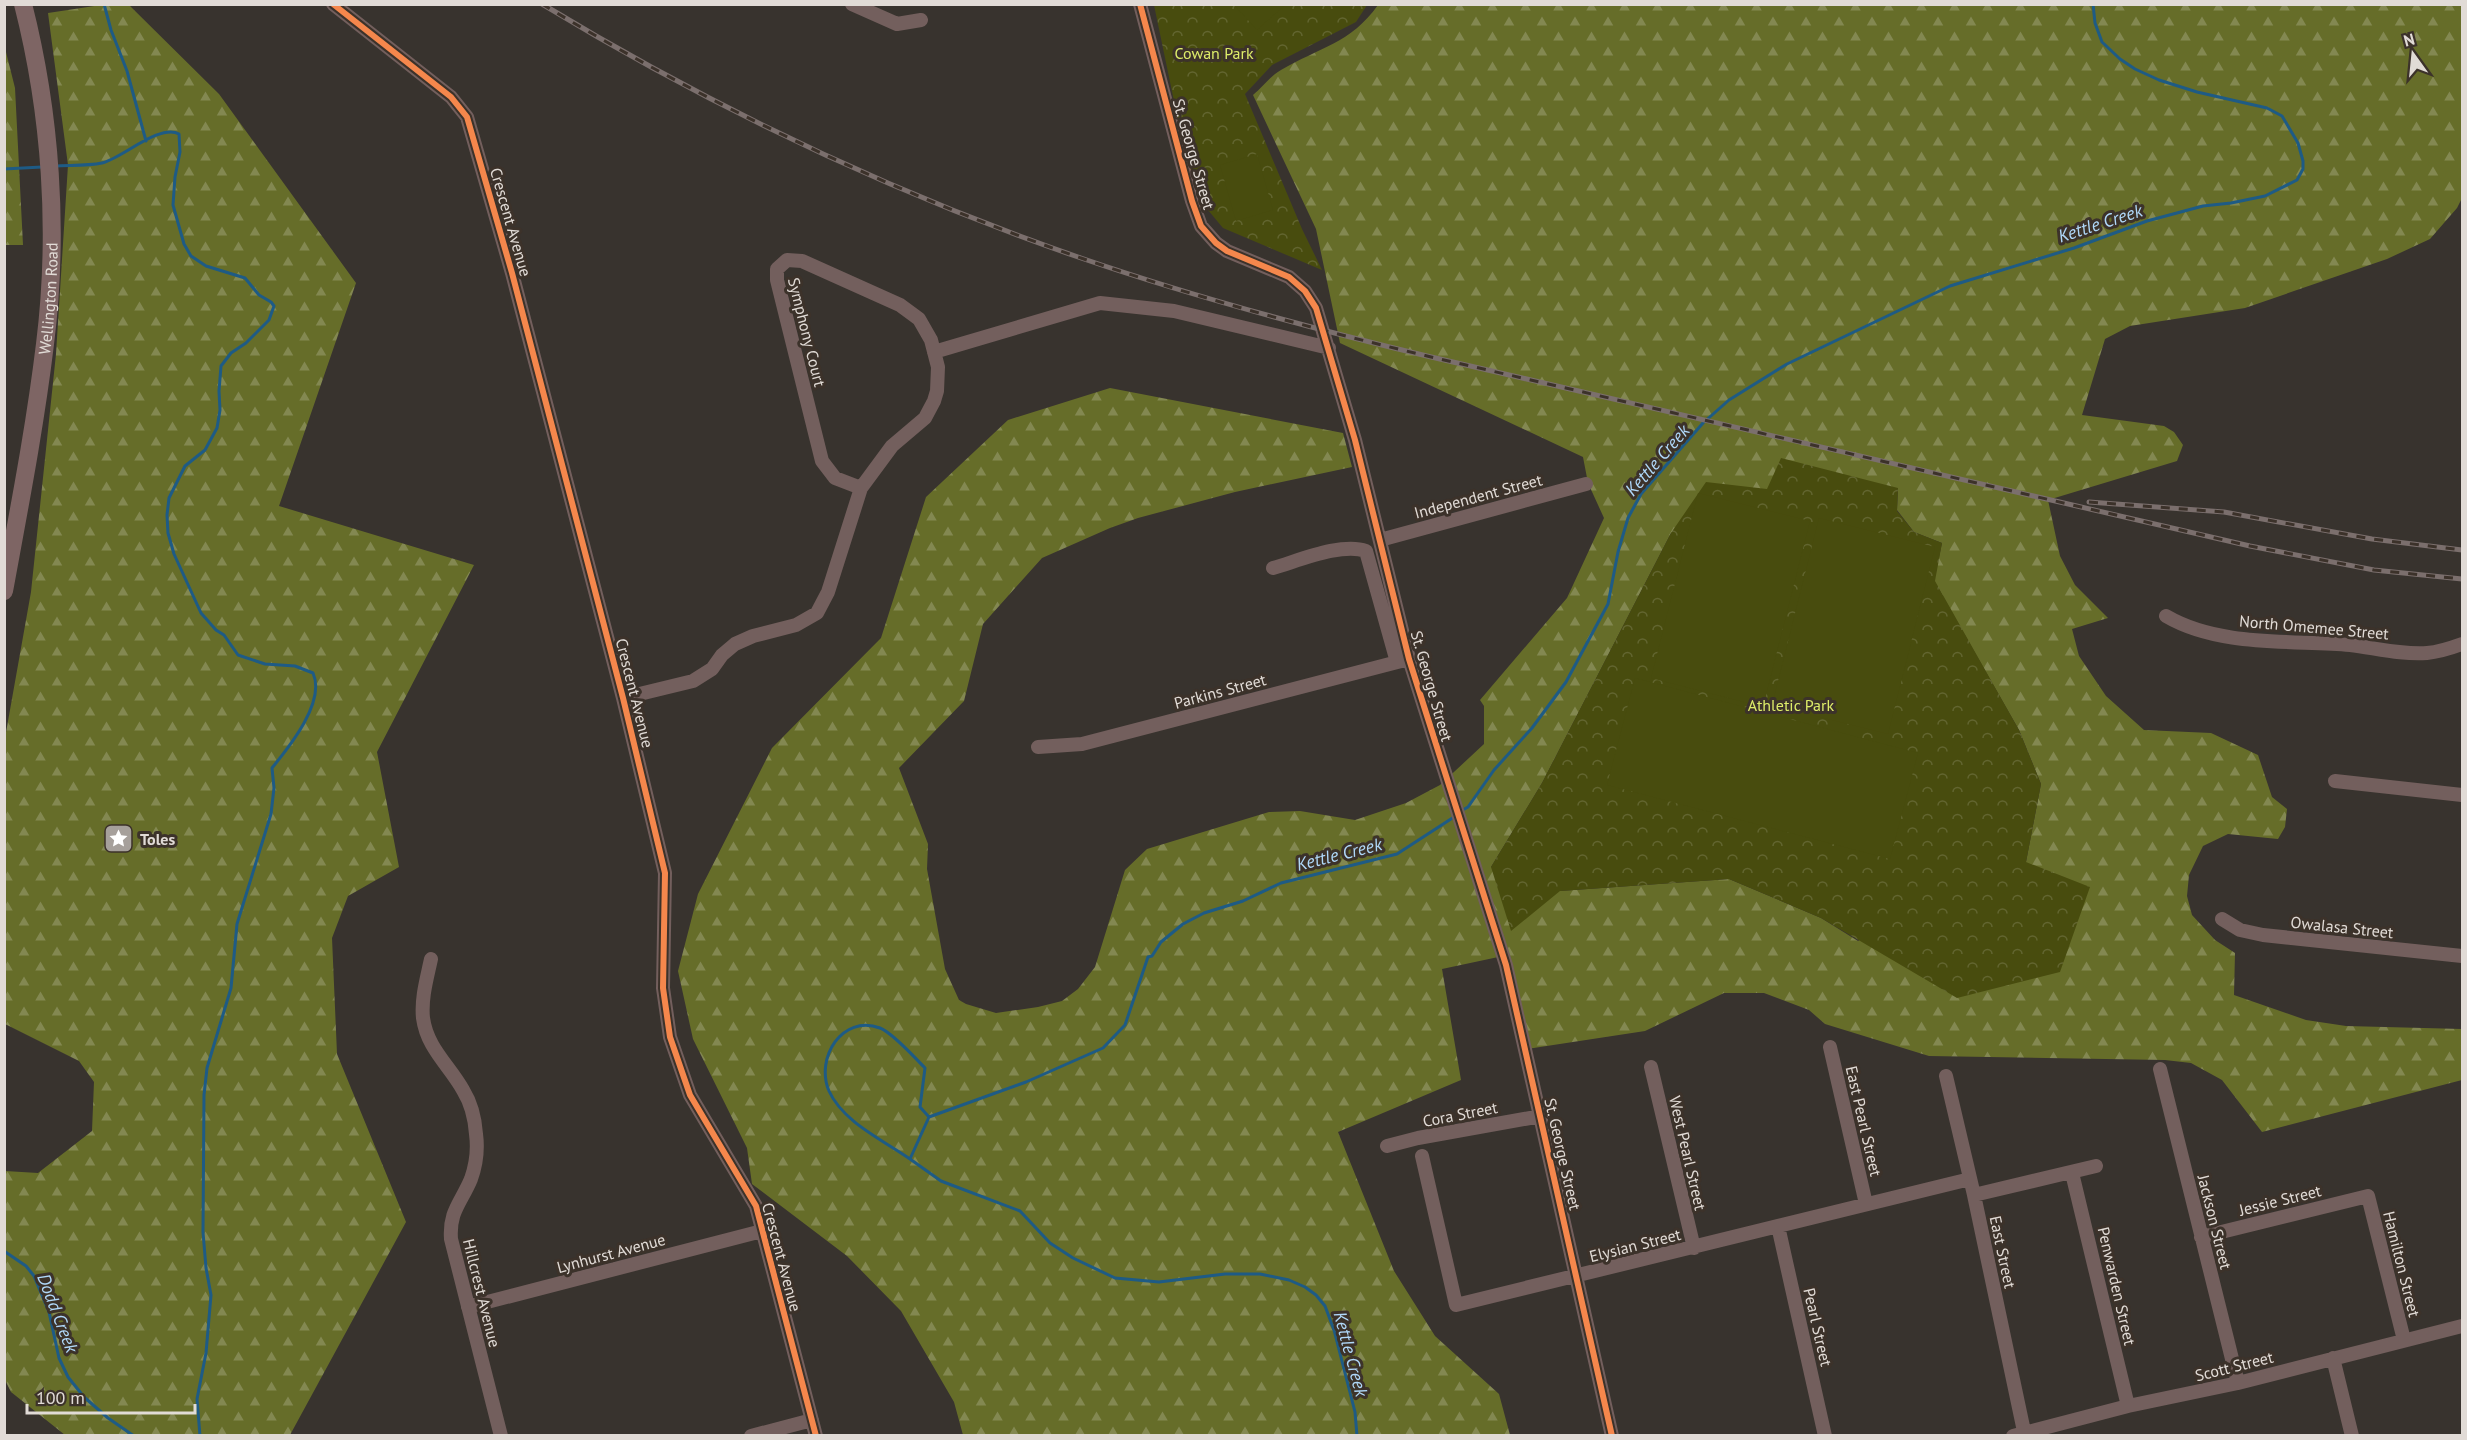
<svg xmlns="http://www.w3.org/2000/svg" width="2467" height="1440" font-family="'PT Sans',sans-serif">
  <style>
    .forest { fill: url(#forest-firs); fill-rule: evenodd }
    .park { fill: url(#park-crowns) }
    .garden { fill: #484c0e }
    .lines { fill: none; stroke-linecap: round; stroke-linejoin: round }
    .stream { stroke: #1e5b85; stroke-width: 3 }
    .minor { stroke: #735f5d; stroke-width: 14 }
    .major { stroke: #7e6564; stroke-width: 18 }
    .rail-casing { stroke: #7b6f6d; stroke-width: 5 }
    .rail { stroke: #3c322a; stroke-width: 3; stroke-dasharray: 9; stroke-linecap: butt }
    .cycleway-casing { stroke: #3c322a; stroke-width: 10 }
    .cycleway { stroke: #f5874c; stroke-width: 6 }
    .labels { text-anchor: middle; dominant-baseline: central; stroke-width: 6; stroke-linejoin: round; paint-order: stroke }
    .park-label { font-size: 16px; fill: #ddec69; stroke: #3c322a }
    .street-label { font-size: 16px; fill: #e1dbd6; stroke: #3c322a }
    .poi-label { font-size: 16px; font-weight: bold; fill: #e1dbd6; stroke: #3c322a; text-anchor: start }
    .water-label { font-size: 18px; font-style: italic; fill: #b0d8f9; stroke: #3c322a }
  </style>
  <defs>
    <pattern id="forest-firs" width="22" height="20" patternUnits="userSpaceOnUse" patternTransform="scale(1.5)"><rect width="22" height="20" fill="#666d29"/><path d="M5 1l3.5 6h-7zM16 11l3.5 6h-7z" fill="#838851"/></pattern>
    <pattern id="park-crowns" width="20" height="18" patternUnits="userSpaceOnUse" patternTransform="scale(1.5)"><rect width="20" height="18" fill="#484c0e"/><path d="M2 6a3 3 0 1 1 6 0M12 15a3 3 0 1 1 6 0" fill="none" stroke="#626530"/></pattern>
  </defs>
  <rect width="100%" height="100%" fill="#38332e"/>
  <!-- forest -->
  <path class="forest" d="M 101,5 L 129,5 L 219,94 L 356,283 L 279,506 L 474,565 L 377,752 L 399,867 L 348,896 L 332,938 L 337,1054 L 406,1222 L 290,1435 L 65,1435 L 11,1392 L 5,1380 L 5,1171 L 38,1173 L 92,1131 L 94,1082 L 79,1061 L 5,1024 L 5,738 L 31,592 L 56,354 L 68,165 L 48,13 Z
    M 1378,5 L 2462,5 L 2462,198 L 2457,208 L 2430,239 L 2387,259 L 2245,308 L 2130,326 L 2105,339 L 2082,415 L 2164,426 L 2174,432 L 2183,445 L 2177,461 L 2048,500 L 2060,556 L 2075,585 L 2108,618 L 2072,629 L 2079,656 L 2106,696 L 2144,730 L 2211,733 L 2258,755 L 2272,797 L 2287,809 L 2285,827 L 2278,839 L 2228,834 L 2203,846 L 2189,875 L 2187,896 L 2192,915 L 2215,940 L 2235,953 L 2234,995 L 2306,1020 L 2346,1026 L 2462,1029 L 2462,1080 L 2262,1132 L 2222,1080 L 2191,1063 L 2165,1060 L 1929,1056 L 1825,1024 L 1809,1010 L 1764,993 L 1724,993 L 1645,1031 L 1527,1049 L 1503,956 L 1442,969 L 1461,1080 L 1338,1132 L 1394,1271 L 1435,1336 L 1499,1394 L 1510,1435 L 963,1435 L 954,1402 L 901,1311 L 847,1256 L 752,1184 L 747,1148 L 693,1039 L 678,971 L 698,894 L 772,748 L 881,638 L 926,497 L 1008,420 L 1110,388 L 1343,433 L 1352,467 L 1235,492 L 1138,518 L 1110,528 L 1042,558 L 983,624 L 964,701 L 899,768 L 928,844 L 927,869 L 945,969 L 959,1000 L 966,1004 L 996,1013 L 1038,1007 L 1062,1001 L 1078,989 L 1095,967 L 1125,870 L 1147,849 L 1269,812 L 1300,811 L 1355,820 L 1406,803 L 1440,785 L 1484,744 L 1484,706 L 1480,700 L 1567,598 L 1604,518 L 1588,483 L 1583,457 L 1340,343 L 1316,229 L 1253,95 C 1264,86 1269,77 1281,70 C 1320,47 1350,44 1378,5 ZM 1898,488 L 1897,510 L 1914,532 L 1942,543 L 1934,581 L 2019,730 L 2041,784 L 2026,862 L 1858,941 L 1821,918 L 1729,879 L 1560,891 L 1491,867 L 1542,783 L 1671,533 L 1768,490 Z
    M 4,44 L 15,88 L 23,245 L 5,245 Z"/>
  <!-- park -->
  <path class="park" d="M 1154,5 L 1367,5 L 1356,22 L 1272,65 L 1245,94 L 1302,229 L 1322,270 L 1223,228 L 1193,192 Z
    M 1781,458 L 1898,488 L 1897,511 L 1914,532 L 1942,543 L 1935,581 L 2019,730 L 2041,784 L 2026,862 L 2090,887 L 2060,972 L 1957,998 L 1821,918 L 1729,879 L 1560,891 L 1511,931 L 1491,867 L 1542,783 L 1671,533 L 1706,482 L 1767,489 Z"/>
  <!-- garden -->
  <path class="garden" d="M 1234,5 L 1285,5 L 1257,30 Z
    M 1257,154 L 1273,210 L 1236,221 L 1220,165 Z
    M 1698,493 L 1810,521 L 1763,707 L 1651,678 Z
    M 1819,518 L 1935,547 L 1888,734 L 1772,705 Z
    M 1635,678 L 1918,753 L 1890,859 L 1607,785 Z"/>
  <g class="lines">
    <!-- stream -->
    <path class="stream" d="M 104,4 L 111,30 L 127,71 L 146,141
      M 54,166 C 70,165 87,166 102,163 C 121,159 160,123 179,134 L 180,152 L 175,177 L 173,205 L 184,244 L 191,256 L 206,266 L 245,278 L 259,295 L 271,302 L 274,306 L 269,320 L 246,343 L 231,353 L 221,366 L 219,391 L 220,410 L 217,428 L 205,450 L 185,466 L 169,498 L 167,515 L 168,533 L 174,554 L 201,613 L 216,630 L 224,635 L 238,655 L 265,664 L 295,666 L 313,673 C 326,702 289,747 272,768 L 274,788 L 271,814 L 237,924 L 231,988 L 207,1068 L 204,1095 L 203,1232 L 206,1268 L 211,1295 L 206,1353 L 197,1399 L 200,1436
      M 4,169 L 42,167
      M 1461,811 L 1468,807 L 1494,770 L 1532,728 L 1566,682 L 1608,604 L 1618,552 L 1628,518 L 1641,494 L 1703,423 L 1729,400 L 1787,364 L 1950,286 L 2074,248 L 2147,221 L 2203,206 L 2231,203 L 2265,196 L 2297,180 L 2303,169 L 2303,161 L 2298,143 L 2282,116 L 2267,108 L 2197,92 L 2159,80 L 2135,69 L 2120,59 L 2102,42 L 2095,23 L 2093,4
      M 910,1159 C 883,1140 843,1122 829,1091 C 815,1058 842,1014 880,1028 C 893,1033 914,1057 925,1068 L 920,1107 L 929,1117
      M 4,1251 L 26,1266 L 34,1276 L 49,1312 L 59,1358 L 68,1377 L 84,1397 L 108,1418 L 134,1436
      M 1357,1436 L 1355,1412 L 1334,1330 L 1325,1306 L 1316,1295 L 1305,1287 L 1289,1280 L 1260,1274 L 1225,1274 L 1159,1282 L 1115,1278 L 1073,1258 L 1050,1243 L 1020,1211 L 941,1181 L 910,1159 L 929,1117 L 1026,1082 L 1103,1048 L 1125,1025 L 1148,957 L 1152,956 L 1161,942 L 1183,924 L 1204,913 L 1243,901 L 1281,883 L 1397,854 L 1454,817"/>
    <!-- minor -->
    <path class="minor" d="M 333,4 L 451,97 L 467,117 L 512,273 L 623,698 L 665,873 L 663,988 L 670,1037 L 690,1095 L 756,1206 L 816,1436
      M 852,4 L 897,24 L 921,20
      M 1140,4 L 1192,201 L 1201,226 L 1216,243 L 1227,251 L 1289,277 L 1305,291 L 1316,308 L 1355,440 L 1409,659 L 1506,965 L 1612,1436
      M 934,352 L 1100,303 L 1174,311 L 1329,348
      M 1380,540 L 1586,484
      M 1273,568 C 1298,561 1342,542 1366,551 L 1397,662
      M 2166,616 C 2219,647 2290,640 2350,645 C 2375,648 2402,655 2427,653 C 2439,652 2451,648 2462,644
      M 623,698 L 693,681 L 712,669 L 722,655 L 735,644 L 753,636 L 796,625 L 817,613 L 828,592 L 861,488 L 892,446 L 925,418 L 934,401 L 937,391 L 938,367 L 931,340 L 919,319 L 900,305 L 802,261 L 787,260 L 777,269 L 777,280 L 822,461 L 835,478 L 861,488
      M 1038,747 L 1082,744 L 1409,659
      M 2335,781 L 2462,795
      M 2222,919 L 2240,930 L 2263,935 L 2462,956
      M 431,959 C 427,978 421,998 423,1018 C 427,1048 449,1065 463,1090 C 471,1103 475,1119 476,1134 C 478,1149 476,1165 471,1179 C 461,1203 449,1211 451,1239 L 501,1436
      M 1830,1047 L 1866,1204
      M 1651,1067 L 1694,1248
      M 2160,1069 L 2238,1383
      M 1946,1076 L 1974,1195 L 2025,1436
      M 1387,1146 L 1418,1138 L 1541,1116
      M 1422,1156 L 1456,1305 L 1970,1179
      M 2072,1173 L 2128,1406
      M 1974,1195 L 2096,1166
      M 1778,1226 L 1825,1436
      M 2201,1237 L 2368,1196 L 2404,1340
      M 468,1307 L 762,1231
      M 2333,1358 L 2352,1436
      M 751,1436 L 812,1420
      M 2013,1436 L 2128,1406 L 2238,1383 L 2462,1326"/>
    <!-- major -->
    <path class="major" id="s1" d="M 4,591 C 19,509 35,427 45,344 C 59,232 51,114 23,4"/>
    <defs>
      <path id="rail" d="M 542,4 C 712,107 893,193 1081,258 C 1194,297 1310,328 1427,356 L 2250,546 L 2374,570 L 2462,579
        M 2089,502 L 2224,512 L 2372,539 L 2462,550"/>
    </defs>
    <!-- rail casing -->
    <use href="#rail" class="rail-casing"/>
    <!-- rail -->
    <use href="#rail" class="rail"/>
    <defs>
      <path id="cycleway" d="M 333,4 L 451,97 L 467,117 L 512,273 L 623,698 L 665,873 L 663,988 L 670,1037 L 690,1095 L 756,1206 L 816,1436
        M 1140,4 L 1192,201 L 1201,226 L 1216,243 L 1227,251 L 1289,277 L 1305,291 L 1316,308 L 1355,440 L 1409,659 L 1506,965 L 1612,1436"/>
    </defs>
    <!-- cycleway casing -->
    <use href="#cycleway" class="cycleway-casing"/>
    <!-- cycleway -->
    <use href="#cycleway" class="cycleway"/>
  </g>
  <!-- icons -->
  <defs>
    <symbol id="sight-square" viewBox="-11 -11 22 22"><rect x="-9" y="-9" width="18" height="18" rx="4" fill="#a6a09b" stroke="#3c322a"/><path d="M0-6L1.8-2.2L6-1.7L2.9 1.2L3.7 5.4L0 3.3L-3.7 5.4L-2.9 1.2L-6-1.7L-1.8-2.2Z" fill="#fff"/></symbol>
  </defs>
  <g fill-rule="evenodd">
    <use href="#sight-square" x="102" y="822" width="33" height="33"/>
  </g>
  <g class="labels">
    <!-- park labels -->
    <g class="park-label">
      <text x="1214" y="53">Cowan Park</text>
      <text x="1791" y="705">Athletic Park</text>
    </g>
    <!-- street labels -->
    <g class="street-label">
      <text transform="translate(1194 154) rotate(74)">St. George Street</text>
      <text transform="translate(511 222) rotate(74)">Crescent Avenue</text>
      <text stroke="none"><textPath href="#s1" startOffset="296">Wellington Road</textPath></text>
      <text transform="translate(807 332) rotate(76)">Symphony Court</text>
      <text transform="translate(1478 496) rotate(-15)">Independent Street</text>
      <text transform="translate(2314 627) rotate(5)">North Omemee Street</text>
      <text transform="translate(1432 686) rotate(74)">St. George Street</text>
      <text transform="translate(1220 691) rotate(-15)">Parkins Street</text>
      <text transform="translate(635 693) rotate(76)">Crescent Avenue</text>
      <text transform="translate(2342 927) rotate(6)">Owalasa Street</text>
      <text transform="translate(1460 1114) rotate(-11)">Cora Street</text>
      <text transform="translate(1864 1121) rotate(77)">East Pearl Street</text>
      <text transform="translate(1688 1153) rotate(77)">West Pearl Street</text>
      <text transform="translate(1563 1154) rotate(77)">St. George Street</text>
      <text transform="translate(2280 1200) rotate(-14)">Jessie Street</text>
      <text transform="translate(2215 1222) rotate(76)">Jackson Street</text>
      <text transform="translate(1635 1245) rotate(-14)">Elysian Street</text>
      <text transform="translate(2003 1252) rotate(78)">East Street</text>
      <text transform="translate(611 1253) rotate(-15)">Lynhurst Avenue</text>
      <text transform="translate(782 1257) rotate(75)">Crescent Avenue</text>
      <text transform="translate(2402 1264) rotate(76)">Hamilton Street</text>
      <text transform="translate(2117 1286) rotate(77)">Penwarden Street</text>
      <text transform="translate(482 1293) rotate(76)">Hillcrest Avenue</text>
      <text transform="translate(1818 1327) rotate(77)">Pearl Street</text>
      <text transform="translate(2234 1366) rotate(-14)">Scott Street</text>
    </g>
    <!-- poi labels -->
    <g class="poi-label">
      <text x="140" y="839">Toles</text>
    </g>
    <!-- water labels -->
    <g class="water-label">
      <text transform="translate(2100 223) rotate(-18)">Kettle Creek</text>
      <text transform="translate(1657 460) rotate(-49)">Kettle Creek</text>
      <text transform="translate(1339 854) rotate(-14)">Kettle Creek</text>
      <text transform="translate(58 1313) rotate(69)">Dodd Creek</text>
      <text transform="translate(1351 1354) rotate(75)">Kettle Creek</text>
    </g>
  </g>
  <!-- border -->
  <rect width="2467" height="1440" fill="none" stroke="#e1dbd6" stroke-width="12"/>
  <!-- north arrow -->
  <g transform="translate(2413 54) rotate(345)" stroke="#3c322a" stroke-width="4.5" paint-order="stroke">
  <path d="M0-4.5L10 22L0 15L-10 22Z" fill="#e1dbd6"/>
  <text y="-9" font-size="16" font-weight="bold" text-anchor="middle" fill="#e1dbd6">N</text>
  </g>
  <!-- scale -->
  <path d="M27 1404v9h168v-9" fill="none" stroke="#e1dbd6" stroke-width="3"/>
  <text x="36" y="1404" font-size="18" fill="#e1dbd6" stroke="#3c322a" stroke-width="4.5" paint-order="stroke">100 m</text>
</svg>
